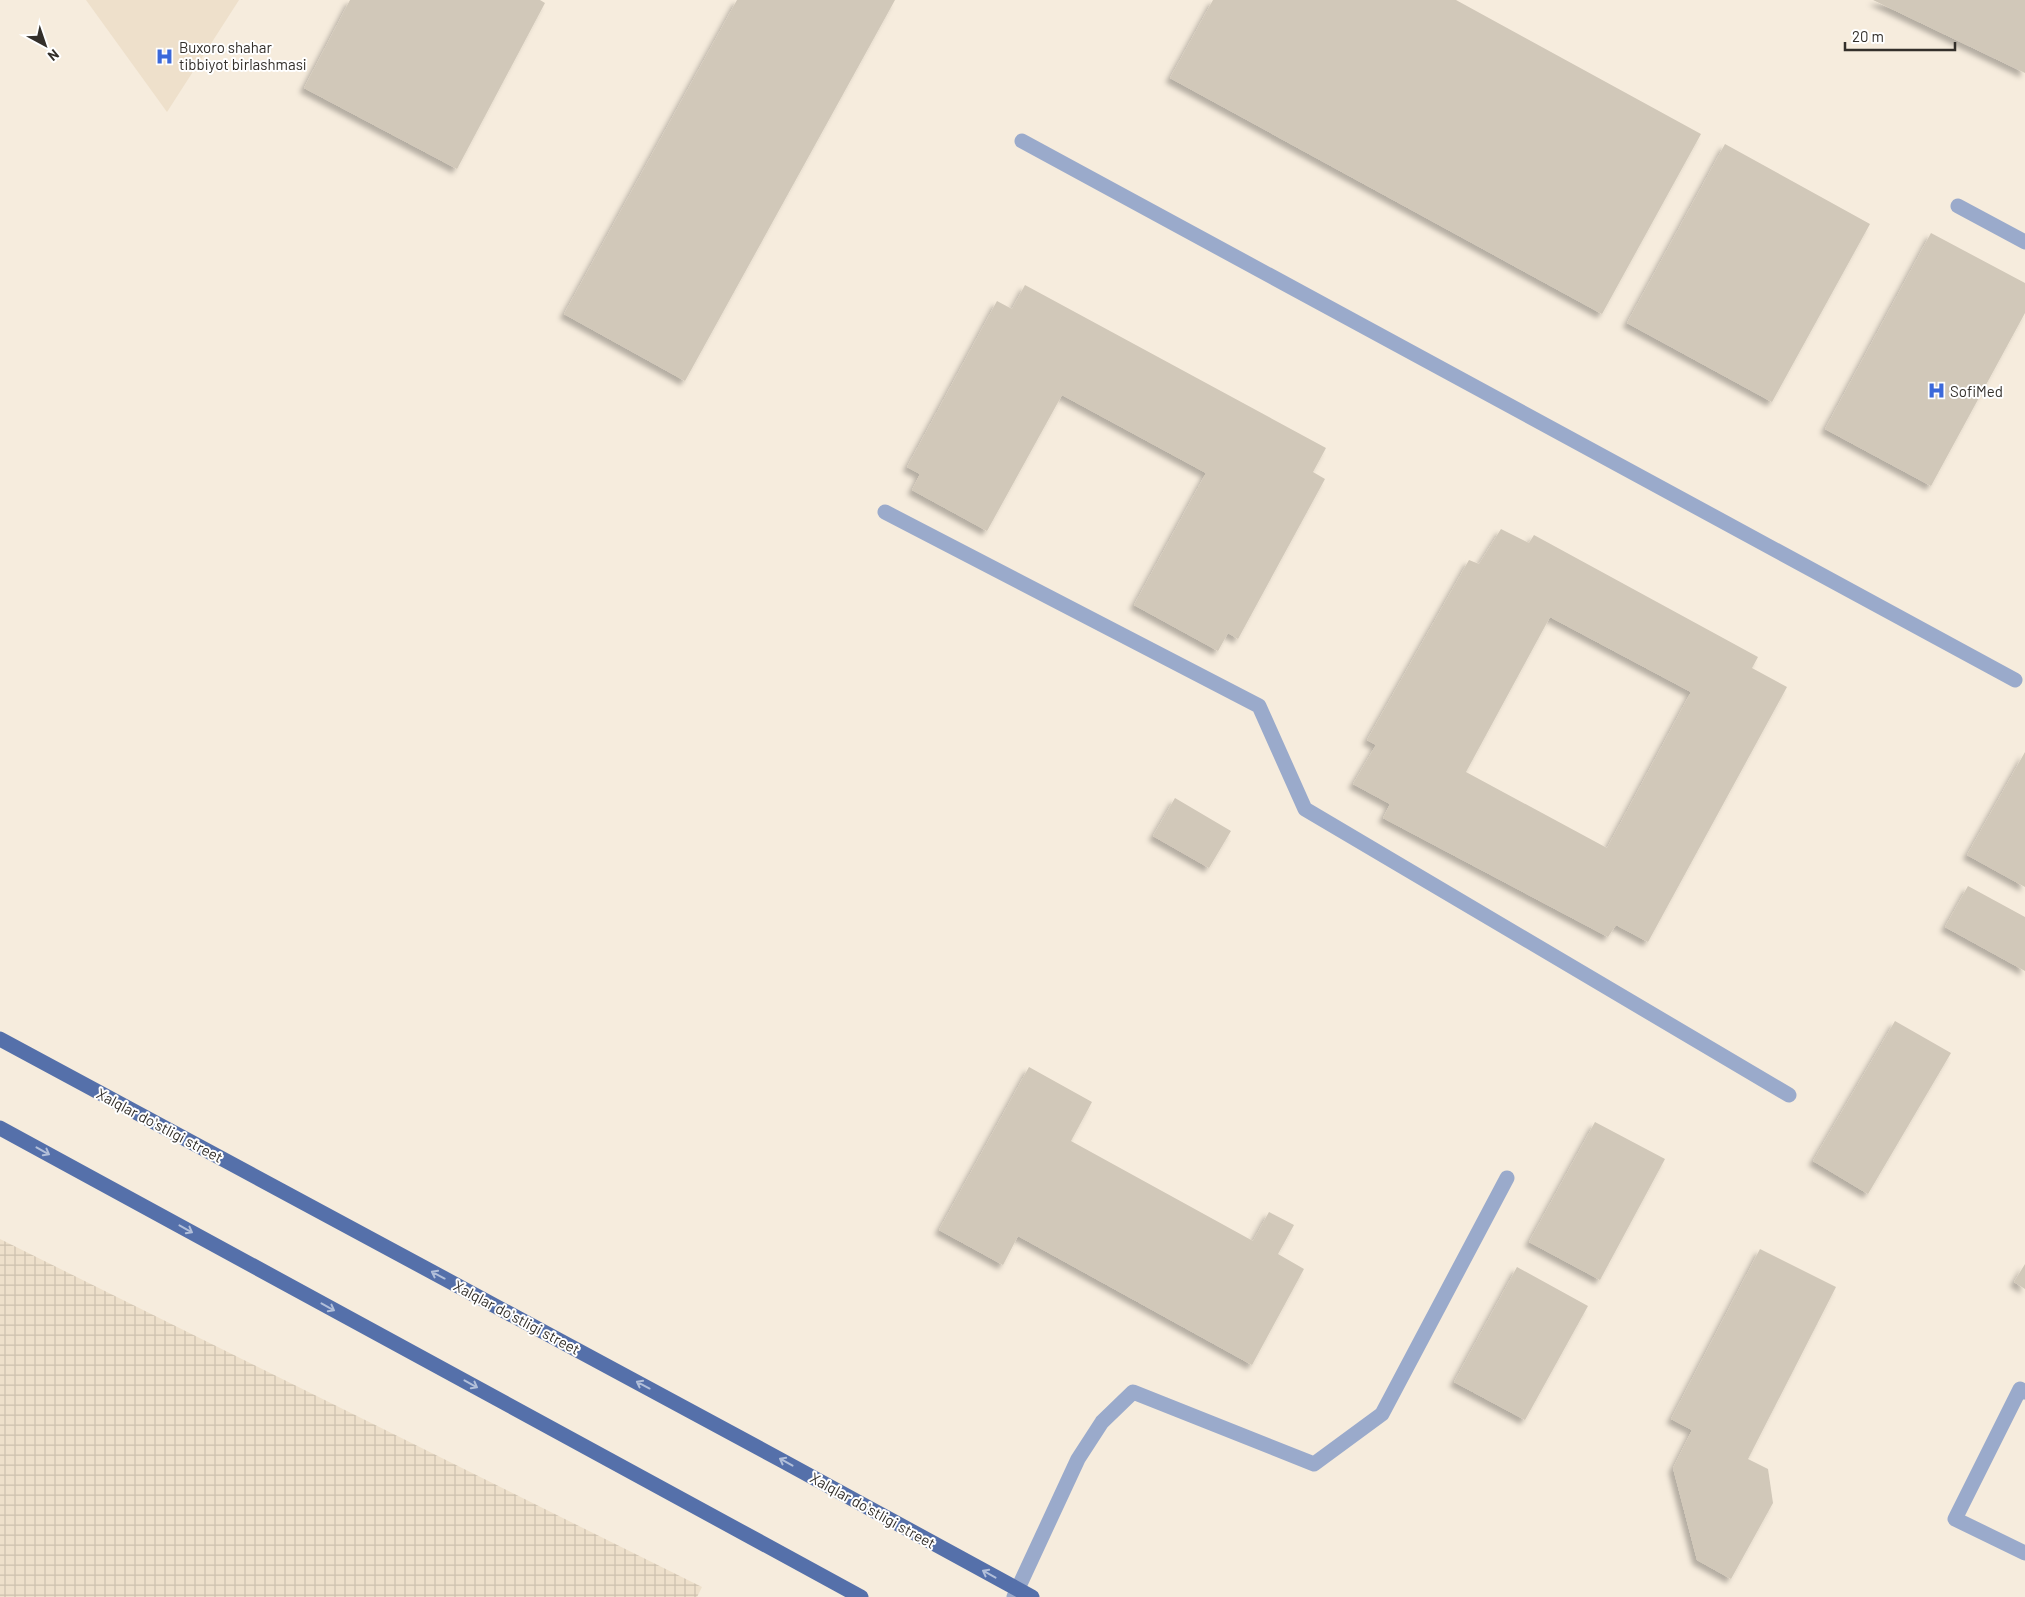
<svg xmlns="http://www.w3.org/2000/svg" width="2025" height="1597" font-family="Barlow,sans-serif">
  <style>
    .built { fill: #eee0cb }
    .industrial { fill: url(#industrial-grid) }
    .building { fill: #d1c8b9; fill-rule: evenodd; filter: url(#shadow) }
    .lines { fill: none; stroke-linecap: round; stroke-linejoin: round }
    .minor { stroke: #9aaacb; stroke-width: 15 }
    .major { stroke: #5570aa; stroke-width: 15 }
    .oneway { stroke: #b2bfd9 }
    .labels { text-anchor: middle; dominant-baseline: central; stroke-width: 4; stroke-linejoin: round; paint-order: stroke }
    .poi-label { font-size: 15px; fill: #332f2a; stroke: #fff; text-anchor: start }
    .street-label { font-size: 15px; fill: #332f2a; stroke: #fff }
  </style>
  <defs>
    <pattern id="industrial-grid" width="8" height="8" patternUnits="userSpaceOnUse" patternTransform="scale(1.25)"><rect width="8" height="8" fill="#eee0cb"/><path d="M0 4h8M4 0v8" fill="none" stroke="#cdc0ae"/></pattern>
    <filter id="shadow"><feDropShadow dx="-4.5" dy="4.5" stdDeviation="2.5" flood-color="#0004"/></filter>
  </defs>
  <rect width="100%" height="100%" fill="#f6ecdd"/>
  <!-- built -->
  <path class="built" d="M 86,0 L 239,0 L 167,112 Z"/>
  <!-- industrial -->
  <path class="industrial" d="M 0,1239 L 702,1587 L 697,1597 L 0,1597 Z"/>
  <!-- building -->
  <path class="building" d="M 350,0 L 540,0 L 545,3 L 457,169 L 304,88 Z
    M 737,0 L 895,0 L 685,381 L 564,314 Z
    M 1213,0 L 1456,0 L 1701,134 L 1602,314 L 1170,78 Z
    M 1873,0 L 2025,0 L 2025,73 Z
    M 1725,144 L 1870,224 L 1772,402 L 1627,323 Z
    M 1931,233 L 2025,283 L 2025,313 L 1931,486 L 1825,429 Z
    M 1025,285 L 1326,448 L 1313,472 L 1325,479 L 1238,639 L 1228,633 L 1218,651 L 1134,605 L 1206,473 L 1062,395 L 987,531 L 912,490 L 920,474 L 907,467 L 997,301 L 1012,309 Z
    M 1501,529 L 1529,543 L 1534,535 L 1758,657 L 1752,668 L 1787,687 L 1648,942 L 1616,925 L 1608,937 L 1383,818 L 1390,804 L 1353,784 L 1376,745 L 1367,740 L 1469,560 L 1479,564 ZM 1550,617 L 1691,692 L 1607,848 L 1466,772 Z
    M 2025,752 L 2025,887 L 1967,855 Z
    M 1175,798 L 1231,831 L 1209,868 L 1153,836 Z
    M 1968,886 L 2025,917 L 2025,971 L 1945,927 Z
    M 1895,1021 L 1951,1053 L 1868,1194 L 1813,1161 Z
    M 1029,1067 L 1092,1102 L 1071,1141 L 1253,1241 L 1269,1212 L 1294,1225 L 1278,1254 L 1304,1269 L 1252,1365 L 1018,1236 L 1003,1265 L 939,1230 Z
    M 1595,1122 L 1665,1159 L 1600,1280 L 1529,1242 Z
    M 1760,1249 L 1836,1287 L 1748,1459 L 1768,1469 L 1773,1503 L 1731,1579 L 1697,1560 L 1673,1468 L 1692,1430 L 1671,1419 Z
    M 2025,1264 L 2025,1289 L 2014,1282 Z
    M 1517,1267 L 1588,1306 L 1525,1420 L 1454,1382 Z"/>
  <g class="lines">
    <!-- minor -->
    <path class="minor" d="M 1022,141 L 2015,680
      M 1958,206 L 2025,242
      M 885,512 L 1259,706 L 1305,809 L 1789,1095
      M 2025,1392 L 2020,1389 L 1955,1519 L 2025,1553
      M 1014,1597 L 1078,1459 L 1102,1422 L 1133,1392 L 1314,1464 L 1382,1414 L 1507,1178"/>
    <!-- major -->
    <path class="major" d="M 0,1039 L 781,1460 L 1032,1597
      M 0,1128 L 861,1597"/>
  </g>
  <!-- one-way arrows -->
  <defs><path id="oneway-shaft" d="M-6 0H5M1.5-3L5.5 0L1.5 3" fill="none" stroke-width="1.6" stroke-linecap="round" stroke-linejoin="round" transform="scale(1.25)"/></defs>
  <g class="oneway">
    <use href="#oneway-shaft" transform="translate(43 1151) rotate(29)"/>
    <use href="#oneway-shaft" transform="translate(186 1229) rotate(29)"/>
    <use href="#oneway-shaft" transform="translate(438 1275) rotate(-152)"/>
    <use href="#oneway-shaft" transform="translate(328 1307) rotate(29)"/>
    <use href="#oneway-shaft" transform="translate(471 1384) rotate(29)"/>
    <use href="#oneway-shaft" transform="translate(643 1385) rotate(-152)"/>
    <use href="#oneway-shaft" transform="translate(786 1462) rotate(-151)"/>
    <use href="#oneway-shaft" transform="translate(989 1574) rotate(-151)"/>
  </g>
  <!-- icons -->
  <defs>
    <symbol id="hospital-bare" viewBox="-9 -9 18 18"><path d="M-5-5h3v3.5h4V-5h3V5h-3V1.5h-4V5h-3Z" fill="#3c69da" stroke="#fff" stroke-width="2.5" paint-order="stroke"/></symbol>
  </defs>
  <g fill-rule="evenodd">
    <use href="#hospital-bare" x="152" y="44" width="25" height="25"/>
    <use href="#hospital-bare" x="1924" y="378" width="25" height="25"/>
  </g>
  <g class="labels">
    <!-- poi labels -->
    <g class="poi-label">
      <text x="179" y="47">Buxoro shahar<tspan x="179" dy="17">tibbiyot birlashmasi</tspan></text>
      <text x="1950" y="391">SofiMed</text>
    </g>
    <!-- street labels -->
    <g class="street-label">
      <text transform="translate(160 1125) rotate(28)">Xalqlar doʻstligi street</text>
      <text transform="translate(517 1317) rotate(28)">Xalqlar doʻstligi street</text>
      <text transform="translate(873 1510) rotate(29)">Xalqlar doʻstligi street</text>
    </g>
  </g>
  <!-- north arrow -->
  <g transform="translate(45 45) rotate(140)" stroke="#ffffff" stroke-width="4" paint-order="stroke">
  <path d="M0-4L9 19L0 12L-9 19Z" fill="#332f2a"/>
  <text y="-8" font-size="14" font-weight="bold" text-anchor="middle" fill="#332f2a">N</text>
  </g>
  <!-- scale -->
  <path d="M1845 42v8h110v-8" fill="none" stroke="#332f2a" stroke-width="2.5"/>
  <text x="1852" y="42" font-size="15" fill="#332f2a" stroke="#ffffff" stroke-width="4" paint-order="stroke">20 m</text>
</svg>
